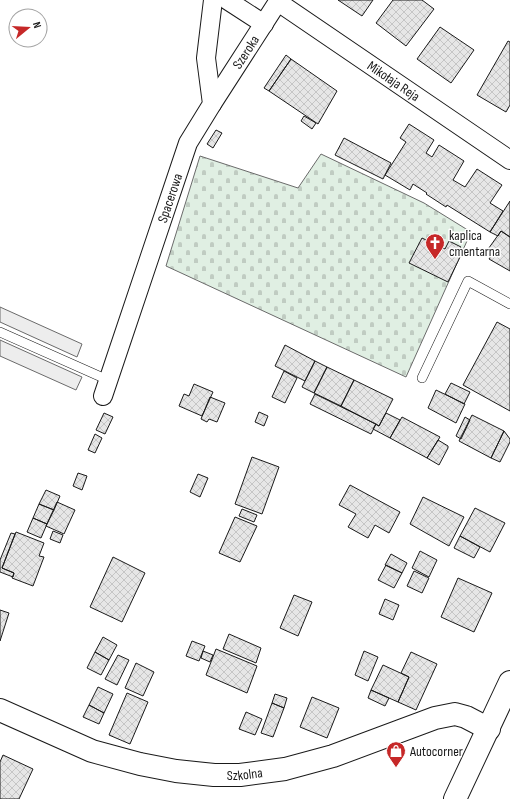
<svg xmlns="http://www.w3.org/2000/svg" width="510" height="799" font-family="'Sofia Sans Condensed',sans-serif">
  <style>
    .cemetery { fill: url(#cemetery-stones); stroke: #6a6a6a }
    .parking { fill: #ededed; stroke: #6a6a6a }
    .building { fill: url(#building-cross-hatch); stroke: #1a1a1a }
    .lines { fill: none; stroke-linecap: round; stroke-linejoin: round }
    .service-casing { stroke: #1a1a1a; stroke-width: 10 }
    .minor-casing { stroke: #1a1a1a; stroke-width: 20 }
    .tertiary-casing { stroke: #1a1a1a; stroke-width: 24 }
    .primary-casing { stroke: #1a1a1a; stroke-width: 24 }
    .service { stroke: #fff; stroke-width: 9 }
    .minor { stroke: #fff; stroke-width: 18 }
    .tertiary { stroke: #fff; stroke-width: 22 }
    .primary { stroke: #fff; stroke-width: 22 }
    .labels { text-anchor: middle; dominant-baseline: central; stroke-width: 3; stroke-linejoin: round; paint-order: stroke }
    .street-label { font-size: 14px; fill: #1a1a1a; stroke: #fff }
    .poi-label { font-size: 14px; fill: #1a1a1a; stroke: #fff; text-anchor: start }
  </style>
  <defs>
    <pattern id="cemetery-stones" width="16" height="16" patternUnits="userSpaceOnUse"><rect width="16" height="16" fill="#e0efe3"/><path d="M2 7V4a2 2 0 0 1 4 0v3zM10 15v-3a2 2 0 0 1 4 0v3z" fill="#c0ccc2"/></pattern>
    <pattern id="building-cross-hatch" width="8" height="8" patternUnits="userSpaceOnUse"><rect width="8" height="8" fill="#e6e6e6"/><path d="M0 0l8 8M0 8l8-8" fill="none" stroke="#c5c5c5"/></pattern>
  </defs>
  <rect width="100%" height="100%" fill="#fff"/>
  <!-- cemetery -->
  <path class="cemetery" d="M 321,154 L 424,203 L 471,232 L 406,377 L 166,266 L 200,156 L 298,188 Z"/>
  <!-- parking -->
  <path class="parking" d="M 0,307 L 82,344 L 77,357 L 0,322 Z
    M 0,340 L 82,377 L 76,390 L 0,356 Z"/>
  <!-- building -->
  <path class="building" d="M 338,0 L 373,0 L 362,16 Z
    M 393,0 L 422,0 L 434,9 L 406,46 L 376,23 Z
    M 440,27 L 474,50 L 451,83 L 417,59 Z
    M 508,41 L 510,42 L 510,105 L 506,112 L 477,95 Z
    M 286,55 L 291,59 L 269,91 L 264,88 Z
    M 291,59 L 337,91 L 318,124 L 269,91 Z
    M 304,116 L 316,123 L 312,129 L 301,121 Z
    M 409,124 L 434,140 L 426,153 L 432,157 L 439,145 L 464,161 L 453,180 L 465,187 L 477,169 L 502,185 L 490,203 L 503,211 L 490,232 L 447,205 L 446,207 L 426,194 L 427,193 L 413,184 L 410,190 L 385,175 L 406,142 L 400,138 Z
    M 216,130 L 222,133 L 213,148 L 207,144 Z
    M 344,138 L 391,163 L 383,179 L 335,155 Z
    M 510,201 L 510,237 L 501,231 L 498,236 L 490,232 Z
    M 501,231 L 510,237 L 510,271 L 489,259 L 491,256 L 486,252 Z
    M 422,238 L 445,249 L 449,241 L 461,247 L 457,255 L 460,257 L 448,282 L 409,263 Z
    M 497,322 L 510,329 L 510,411 L 463,385 Z
    M 285,345 L 315,361 L 305,381 L 275,366 Z
    M 315,361 L 327,367 L 314,393 L 302,387 Z
    M 327,367 L 354,380 L 341,406 L 314,393 Z
    M 284,371 L 297,378 L 285,403 L 272,397 Z
    M 354,380 L 393,399 L 379,426 L 341,406 Z
    M 451,383 L 470,392 L 464,404 L 445,394 Z
    M 194,384 L 213,392 L 202,416 L 179,406 L 184,394 L 189,396 Z
    M 436,390 L 465,404 L 456,423 L 428,408 Z
    M 315,394 L 376,424 L 371,434 L 310,404 Z
    M 210,397 L 225,403 L 217,422 L 209,419 L 207,422 L 201,419 Z
    M 259,412 L 268,416 L 264,426 L 255,422 Z
    M 104,413 L 113,417 L 105,434 L 96,430 Z
    M 386,413 L 400,420 L 390,438 L 373,429 L 376,424 L 379,426 Z
    M 472,415 L 504,431 L 491,458 L 459,441 Z
    M 402,417 L 440,437 L 427,458 L 390,438 Z
    M 465,417 L 470,420 L 461,439 L 456,436 Z
    M 504,431 L 510,439 L 510,442 L 500,462 L 491,458 Z
    M 95,434 L 102,438 L 95,453 L 88,450 Z
    M 438,440 L 448,446 L 448,448 L 439,465 L 427,458 Z
    M 252,457 L 279,467 L 262,514 L 235,504 Z
    M 78,473 L 87,476 L 82,490 L 73,486 Z
    M 198,474 L 208,478 L 200,497 L 190,492 Z
    M 350,485 L 400,512 L 389,533 L 375,525 L 368,538 L 348,527 L 356,514 L 339,505 Z
    M 46,490 L 60,496 L 54,510 L 39,504 Z
    M 423,497 L 464,517 L 449,546 L 410,524 Z
    M 57,502 L 75,510 L 64,534 L 46,526 Z
    M 39,504 L 54,510 L 47,524 L 33,518 Z
    M 475,508 L 505,523 L 490,552 L 460,536 Z
    M 242,509 L 257,515 L 254,522 L 239,516 Z
    M 235,517 L 257,526 L 240,562 L 219,553 Z
    M 33,518 L 47,524 L 41,538 L 27,532 Z
    M 53,531 L 63,535 L 60,543 L 50,539 Z
    M 16,532 L 44,543 L 39,556 L 44,557 L 33,586 L 12,578 L 14,573 L 2,568 Z
    M 11,533 L 15,534 L 2,568 L 14,573 L 13,577 L 0,572 L 0,560 Z
    M 460,536 L 480,547 L 474,558 L 454,548 Z
    M 420,551 L 437,560 L 429,577 L 412,568 Z
    M 391,554 L 407,563 L 402,573 L 385,565 Z
    M 113,557 L 145,573 L 122,622 L 90,607 Z
    M 386,565 L 402,573 L 394,588 L 378,580 Z
    M 414,571 L 429,578 L 422,593 L 407,586 Z
    M 458,578 L 492,593 L 474,632 L 441,617 Z
    M 294,595 L 312,602 L 298,636 L 280,628 Z
    M 385,599 L 399,605 L 393,620 L 379,614 Z
    M 0,610 L 9,613 L 0,641 Z
    M 229,634 L 261,648 L 256,663 L 223,649 Z
    M 103,637 L 117,645 L 109,660 L 95,652 Z
    M 192,641 L 205,646 L 199,661 L 186,656 Z
    M 216,649 L 257,666 L 247,693 L 206,675 Z
    M 203,651 L 213,655 L 210,662 L 201,658 Z
    M 364,651 L 378,657 L 368,681 L 355,675 Z
    M 95,652 L 109,660 L 101,675 L 87,668 Z
    M 411,652 L 437,664 L 416,710 L 398,702 L 409,677 L 401,673 Z
    M 118,655 L 129,660 L 117,685 L 105,679 Z
    M 136,663 L 154,672 L 143,696 L 125,688 Z
    M 383,665 L 409,677 L 398,702 L 371,690 Z
    M 98,687 L 113,694 L 104,713 L 89,705 Z
    M 371,690 L 389,698 L 385,706 L 368,698 Z
    M 127,693 L 148,702 L 130,744 L 109,735 Z
    M 275,694 L 287,698 L 284,708 L 272,703 Z
    M 312,697 L 339,708 L 327,738 L 300,727 Z
    M 272,703 L 284,708 L 273,737 L 261,733 Z
    M 89,705 L 104,713 L 99,724 L 83,717 Z
    M 246,712 L 262,719 L 255,735 L 239,729 Z
    M 3,755 L 33,769 L 19,799 L 0,799 L 0,762 Z"/>
  <g class="lines">
    <defs>
      <path id="service" d="M 0,332 L 108,380
        M 422,378 L 468,281 L 510,304"/>
      <g id="minor">
        <path d="M 227,0 L 264,24"/>
        <path id="s1" d="M 278,2 L 510,160"/>
        <path id="s2" d="M 212,104 L 279,0"/>
        <path id="s3" d="M 103,396 L 188,143 L 212,104 L 206,58 L 213,0"/>
      </g>
      <g id="tertiary">
        <path id="s4" d="M 0,710 L 92,751 L 140,764 L 176,771 L 214,775 L 240,775 L 285,769 L 333,756 L 435,718 L 455,714 L 466,717 L 489,729"/>
      </g>
      <path id="primary" d="M 455,799 L 510,682"/>
    </defs>
    <!-- service casing -->
    <use href="#service" class="service-casing"/>
    <!-- minor casing -->
    <use href="#minor" class="minor-casing"/>
    <!-- tertiary casing -->
    <use href="#tertiary" class="tertiary-casing"/>
    <!-- primary casing -->
    <use href="#primary" class="primary-casing"/>
    <!-- service -->
    <use href="#service" class="service"/>
    <!-- minor -->
    <use href="#minor" class="minor"/>
    <!-- tertiary -->
    <use href="#tertiary" class="tertiary"/>
    <!-- primary -->
    <use href="#primary" class="primary"/>
  </g>
  <!-- icons -->
  <defs>
    <symbol id="church-pin" viewBox="-11 -11 22 30"><path d="M0 17L-7.5 6A9.5 9.5 0 1 1 7.5 6Z" fill="#c62828" stroke="#fff"/><path d="M-1.2-6h2.4v3.5h3.3v2.4h-3.3V6h-2.4V-.1h-3.3v-2.4h3.3Z" fill="#fff"/></symbol>
    <symbol id="shop-pin" viewBox="-11 -11 22 30"><path d="M0 17L-7.5 6A9.5 9.5 0 1 1 7.5 6Z" fill="#c62828" stroke="#fff"/><path d="M-5-2.5h2.3a2.7 3.5 0 0 1 5.4 0H5L5.5 6h-11ZM-1.5-2.5h3a1.5 2.3 0 0 0-3 0Z" fill="#fff"/></symbol>
  </defs>
  <g fill-rule="evenodd">
    <use href="#church-pin" x="424" y="232" width="22" height="30"/>
    <use href="#shop-pin" x="385" y="740" width="22" height="30"/>
  </g>
  <g class="labels">
    <!-- street labels -->
    <g class="street-label">
      <text stroke="none"><textPath href="#s2" startOffset="62">Szeroka</textPath></text>
      <text stroke="none"><textPath href="#s1" startOffset="140">Mikołaja Reja</textPath></text>
      <text stroke="none"><textPath href="#s3" startOffset="209">Spacerowa</textPath></text>
      <text stroke="none"><textPath href="#s4" startOffset="256">Szkolna</textPath></text>
    </g>
    <!-- poi labels -->
    <g class="poi-label">
      <text x="449" y="235">kaplica<tspan x="449" dy="16">cmentarna</tspan></text>
      <text x="410" y="751">Autocorner</text>
    </g>
  </g>
  <!-- north arrow -->
  <g transform="translate(28 28) rotate(72)"><circle r="19" fill="#ffffff" stroke="#a3a3a3"/>
  <path d="M0-3L7 15L0 10L-7 15Z" fill="#c62828"/>
  <text y="-6" font-size="11" font-weight="bold" text-anchor="middle" fill="#1a1a1a">N</text>
  </g>
</svg>
